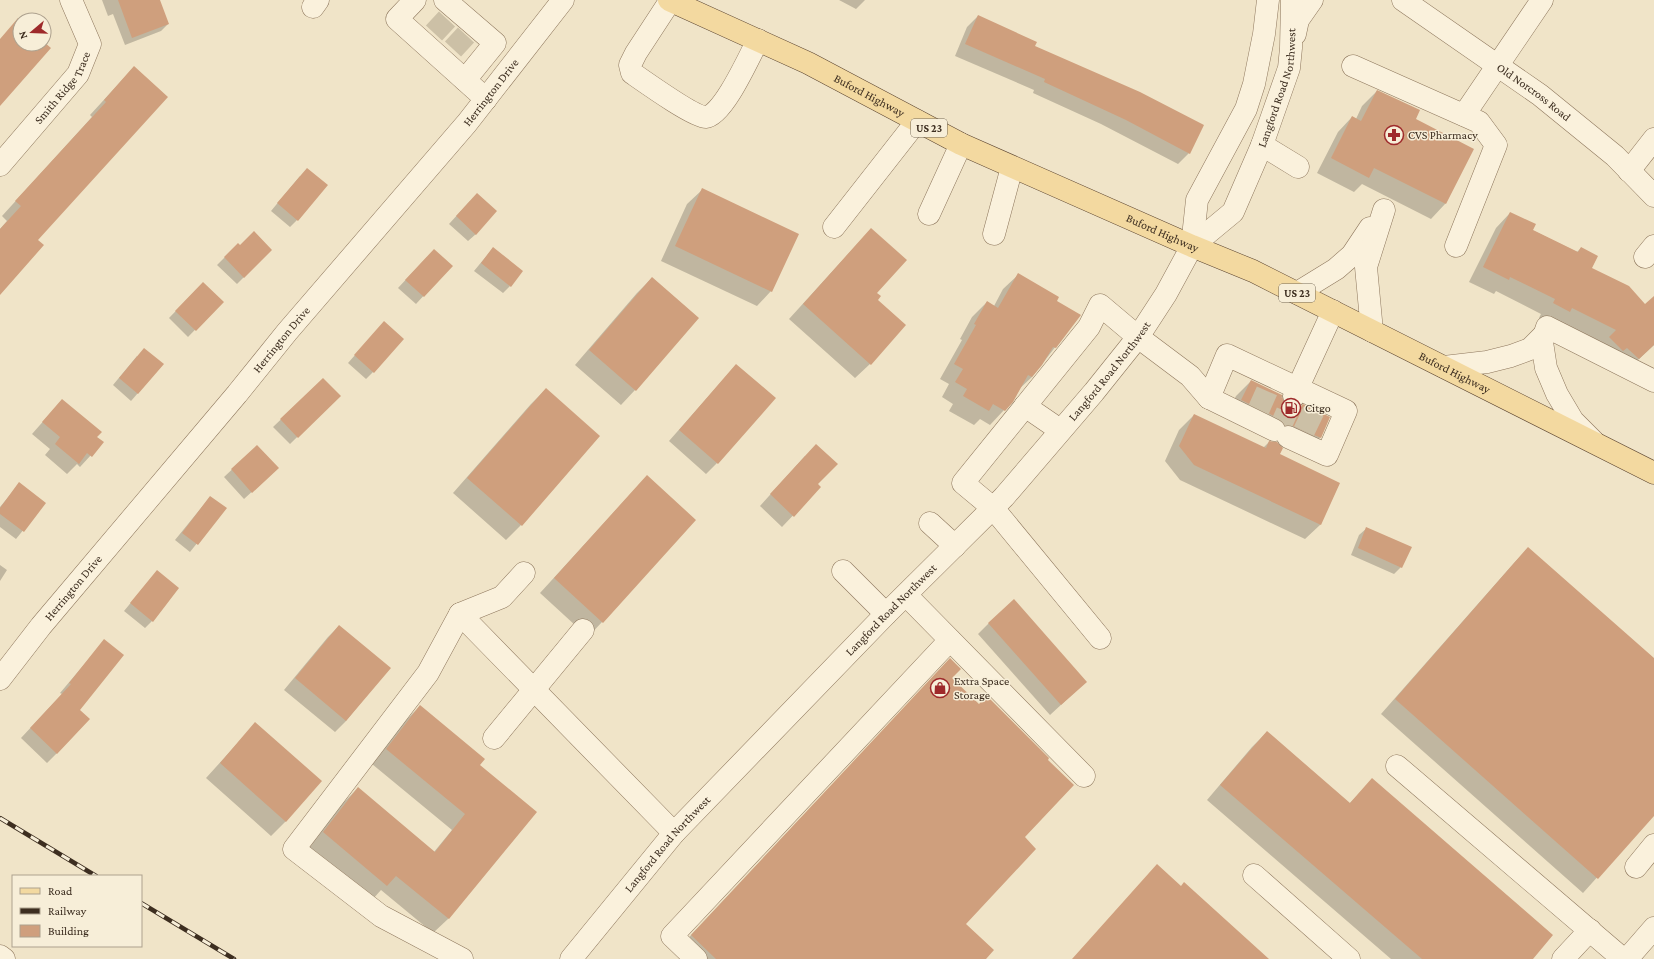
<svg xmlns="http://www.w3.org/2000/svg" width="1654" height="959" font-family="'Crimson Pro',serif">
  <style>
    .shadow { fill: #0003 }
    .building { fill: #cf9f7d }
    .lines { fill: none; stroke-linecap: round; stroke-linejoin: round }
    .minor-tunnel { stroke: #ccc0a6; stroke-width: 22; stroke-dasharray: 22 11; stroke-linecap: butt }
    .minor-casing { stroke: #8d765c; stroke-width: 23 }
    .major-casing { stroke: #5b4430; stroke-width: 23 }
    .minor { stroke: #faf1dc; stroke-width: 22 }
    .major { stroke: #f3d9a0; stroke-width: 22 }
    .rail-casing { stroke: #3d2e20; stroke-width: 4.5 }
    .rail { stroke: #f7eed8; stroke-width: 3; stroke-dasharray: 9; stroke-linecap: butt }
    .labels { text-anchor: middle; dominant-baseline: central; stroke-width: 3; stroke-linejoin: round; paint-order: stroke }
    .shield { fill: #f7eed8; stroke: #756857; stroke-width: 1 }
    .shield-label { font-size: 11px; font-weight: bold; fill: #3d2e20 }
    .street-label { font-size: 12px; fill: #3d2e20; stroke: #f7eed8 }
    .poi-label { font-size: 12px; fill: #3d2e20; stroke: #f7eed8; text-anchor: start }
  </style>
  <rect width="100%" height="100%" fill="#f0e4c8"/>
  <!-- shadow -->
  <path class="shadow" d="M 102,0 L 156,0 L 168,24 L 161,31 L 125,45 L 113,14 L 108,16 Z
    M 839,0 L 865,0 L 856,9 Z
    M 978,16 L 1034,47 L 1189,153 L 1178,164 L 1101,124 L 1033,93 L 1034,90 L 955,56 L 967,27 Z
    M 134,67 L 37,240 L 0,294 L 0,229 L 7,221 L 2,216 L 92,117 L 90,115 Z
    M 1377,91 L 1414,120 L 1472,149 L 1445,204 L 1431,219 L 1362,184 L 1354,192 L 1317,173 L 1338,132 L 1352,117 L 1356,119 L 1362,106 Z
    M 300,176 L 297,220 L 290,227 L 271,211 Z
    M 702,190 L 771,291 L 757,306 L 661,261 L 687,204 Z
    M 470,201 L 476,234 L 468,241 L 449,224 Z
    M 1510,213 L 1532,230 L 1577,252 L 1581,248 L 1591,269 L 1645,305 L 1654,308 L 1654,345 L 1624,373 L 1554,326 L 1539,318 L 1541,314 L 1496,291 L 1494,294 L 1469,282 L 1496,228 Z
    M 871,229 L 876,293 L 870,364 L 855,378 L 789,319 Z
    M 238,244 L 240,246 L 271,250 L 237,284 L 217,265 Z
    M 493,248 L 510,286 L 503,293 L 474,271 Z
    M 427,257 L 451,266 L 416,304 L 398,288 Z
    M 1018,275 L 1056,302 L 1080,315 L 1032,377 L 1018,390 L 1004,410 L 990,425 L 980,419 L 974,425 L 949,411 L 953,404 L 942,397 L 949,384 L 940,379 L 962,340 L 960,339 L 972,317 L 987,302 L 994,306 L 1003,289 Z
    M 652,278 L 635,390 L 621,405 L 575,365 L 637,293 Z
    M 203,283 L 222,302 L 188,337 L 169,318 Z
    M 377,330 L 373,372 L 366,379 L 348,363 Z
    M 137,356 L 138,393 L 131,401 L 113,385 Z
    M 736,365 L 717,463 L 706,474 L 669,441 Z
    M 323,379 L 339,396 L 290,444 L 273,427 Z
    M 1251,381 L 1289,408 L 1328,418 L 1320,438 L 1305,452 L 1227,415 L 1236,396 Z
    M 546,389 L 521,525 L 506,540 L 453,493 L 531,404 Z
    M 62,400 L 96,437 L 102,443 L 80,467 L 77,464 L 67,474 L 45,455 L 50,449 L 32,434 Z
    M 1194,415 L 1263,448 L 1269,442 L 1278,455 L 1339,484 L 1320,525 L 1305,539 L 1180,480 L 1165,461 L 1179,430 Z
    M 257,446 L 270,475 L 244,499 L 224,477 Z
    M 805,456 L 817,484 L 820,487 L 782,527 L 760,506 Z
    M 647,476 L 602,622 L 588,637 L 540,593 Z
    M 19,484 L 45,503 L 16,539 L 0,527 L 0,507 Z
    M 210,497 L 225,508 L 190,552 L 175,540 Z
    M 1367,528 L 1401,567 L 1394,574 L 1351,555 L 1359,535 Z
    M 1528,548 L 1654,659 L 1654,814 L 1583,893 L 1381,714 L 1514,563 Z
    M 0,565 L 7,570 L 0,581 Z
    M 157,571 L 152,621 L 145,628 L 124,611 Z
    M 989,623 L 1075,692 L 1050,715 L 978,634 Z
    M 339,626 L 389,668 L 346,721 L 335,732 L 284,690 L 328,637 Z
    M 104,641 L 78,710 L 57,753 L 47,763 L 21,738 L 62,694 L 60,693 Z
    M 936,674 L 1023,837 L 964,924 L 984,959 L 686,959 L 677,950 Z
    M 420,706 L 479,765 L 535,812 L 448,919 L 433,933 L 381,890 L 372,900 L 309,847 L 343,803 L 358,788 L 434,852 L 452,830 L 372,764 L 406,720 Z
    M 255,724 L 286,821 L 271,836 L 206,778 Z
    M 1267,732 L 1349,804 L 1372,780 L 1531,959 L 1391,959 L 1207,800 L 1252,747 Z"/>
  <!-- building -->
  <path class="building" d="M 118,0 L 160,0 L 169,24 L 132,38 Z
    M 978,15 L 1037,42 L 1035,46 L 1140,92 L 1204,125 L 1190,154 L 1126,120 L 1044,82 L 1045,79 L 965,44 Z
    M 18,18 L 20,20 L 20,44 L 44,44 L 44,42 L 51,48 L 0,106 L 0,39 Z
    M 134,66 L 168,97 L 38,240 L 44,245 L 0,295 L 0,229 L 21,206 L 15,201 L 106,102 L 104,100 Z
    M 1377,90 L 1420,110 L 1416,119 L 1474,149 L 1446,204 L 1374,168 L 1369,178 L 1331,158 L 1352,116 L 1361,121 Z
    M 307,168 L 328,185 L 298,221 L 277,203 Z
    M 702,188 L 799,234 L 772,292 L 675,246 Z
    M 477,193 L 497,211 L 476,235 L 456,216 Z
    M 1510,212 L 1536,224 L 1533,230 L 1578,252 L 1581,247 L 1598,256 L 1592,268 L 1629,286 L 1645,304 L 1654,296 L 1654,345 L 1639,359 L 1627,348 L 1623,351 L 1609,337 L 1616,330 L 1572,308 L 1570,312 L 1553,303 L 1555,299 L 1510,277 L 1509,280 L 1483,267 Z
    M 871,228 L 907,260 L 877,293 L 881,296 L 878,300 L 906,325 L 871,365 L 803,304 Z
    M 254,231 L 272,250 L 244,278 L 224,257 L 238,243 L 240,245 Z
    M 493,247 L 523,271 L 511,287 L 481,263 Z
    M 434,249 L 453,266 L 424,297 L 405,280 Z
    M 1018,273 L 1059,297 L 1057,301 L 1081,315 L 1056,348 L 1053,347 L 1042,365 L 1032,377 L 1028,375 L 1013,402 L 1005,411 L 993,404 L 989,411 L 963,396 L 967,389 L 955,382 L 963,369 L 954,364 L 976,325 L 974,324 L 987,301 L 998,308 Z
    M 652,277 L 699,318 L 636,391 L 589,350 Z
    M 203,282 L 224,302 L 196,331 L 175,311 Z
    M 384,321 L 404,339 L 374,373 L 354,355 Z
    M 144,348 L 164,364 L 138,394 L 119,378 Z
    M 736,364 L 776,398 L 718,464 L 679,430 Z
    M 323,378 L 341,396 L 298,438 L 280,419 Z
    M 1251,380 L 1282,395 L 1284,403 L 1289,407 L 1296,408 L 1303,404 L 1330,417 L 1321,438 L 1293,426 L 1285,425 L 1280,419 L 1241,400 Z
    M 546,388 L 600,436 L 522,526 L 467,478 Z
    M 62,399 L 102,432 L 97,437 L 104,442 L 92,457 L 87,453 L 79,464 L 55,444 L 60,437 L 42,422 Z
    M 1194,414 L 1266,448 L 1269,441 L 1277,442 L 1283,448 L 1280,454 L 1340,483 L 1321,525 L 1194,465 L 1179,446 Z
    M 816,444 L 838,464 L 818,484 L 821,487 L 794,517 L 770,494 Z
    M 257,445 L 279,468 L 252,493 L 231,469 Z
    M 647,475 L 696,520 L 603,623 L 554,578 Z
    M 19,482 L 46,503 L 24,532 L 0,514 L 0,508 Z
    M 210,496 L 227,508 L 198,545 L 182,533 Z
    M 1366,527 L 1412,547 L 1402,568 L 1358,548 Z
    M 1528,547 L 1654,658 L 1654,816 L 1598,879 L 1395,699 Z
    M 157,570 L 179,588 L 153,622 L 130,603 Z
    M 1014,599 L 1087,682 L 1061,705 L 988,623 Z
    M 339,625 L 391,668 L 346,721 L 295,678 Z
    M 104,639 L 124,655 L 80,710 L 90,719 L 57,754 L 30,728 L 71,684 L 69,683 Z
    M 950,658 L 961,669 L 952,678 L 979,704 L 987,696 L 1049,758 L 1048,760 L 1074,785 L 1025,837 L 1036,849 L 966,924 L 994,950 L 986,959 L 716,959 L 691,935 Z
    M 420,705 L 485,759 L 480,765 L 537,812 L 449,919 L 396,876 L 387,886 L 323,832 L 358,787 L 435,852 L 465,814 L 386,749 Z
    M 255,722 L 322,781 L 286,822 L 220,763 Z
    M 1267,731 L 1350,803 L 1372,778 L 1553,935 L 1533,959 L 1422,959 L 1220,785 Z
    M 1157,864 L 1181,886 L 1184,882 L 1269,959 L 1072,959 Z"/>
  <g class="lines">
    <!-- minor-tunnel -->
    <path class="minor-tunnel" d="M 434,33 L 447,19
      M 453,49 L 466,35
      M 1258,411 L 1270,384
      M 1304,431 L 1316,406
      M 1278,432 L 1294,396"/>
    <defs>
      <g id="minor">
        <path d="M 415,0 L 397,19 L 486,99"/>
        <path d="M 445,0 L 495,43 L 465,80"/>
        <path id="s1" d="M 1403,0 L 1540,95 L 1615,156 L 1654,196"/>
        <path d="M 670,1 L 636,53 L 630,65 L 632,73 C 645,82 694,117 706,117 C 723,116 750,55 758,40"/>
        <path d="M 313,7 L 318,0"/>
        <path d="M 1295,34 L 1298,20 L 1312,0"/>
        <path d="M 1353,66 L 1479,122 L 1496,145 L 1456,246"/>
        <path d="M 1464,115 L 1542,0"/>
        <path d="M 1262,145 L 1298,167"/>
        <path id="s2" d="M 0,165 L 78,74 L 90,44 L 71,0"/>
        <path d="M 1629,171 L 1654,139"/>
        <path d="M 929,214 L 961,144"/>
        <path d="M 834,227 L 917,121"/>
        <path d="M 994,234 L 1012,167"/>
        <path id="s3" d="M 1192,246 L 1233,212 L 1262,145 L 1289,68 L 1291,48 L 1292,0"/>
        <path d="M 1645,257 L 1654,246"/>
        <path d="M 1297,293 L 1336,269 L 1352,255 L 1370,228"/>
        <path d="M 1372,331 L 1366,267 L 1384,210"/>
        <path d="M 1444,367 L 1487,362 L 1511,356 L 1530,349 L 1543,336"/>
        <path d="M 1294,396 L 1333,311"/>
        <path d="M 1209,398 L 1227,355 L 1346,411 L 1327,455 L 1288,437"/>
        <path d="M 1025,406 L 1060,430"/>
        <path d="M 1593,441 L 1573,421 L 1557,394 L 1546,368 L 1542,342 L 1547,327 L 1654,381"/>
        <path d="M 930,523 L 955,546"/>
        <path d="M 843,571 L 886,614"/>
        <path d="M 906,595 L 1084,776"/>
        <path d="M 460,614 L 674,833"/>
        <path d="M 1100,638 L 993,508 L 963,483 L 1089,327 L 1100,305 L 1138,337 L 1190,376 L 1209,398 L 1274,430"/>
        <path id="s4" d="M 0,679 L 41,626 L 237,394 L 287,332 L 467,123 L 563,0"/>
        <path d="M 494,738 L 583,630"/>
        <path d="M 1397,766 L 1623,959"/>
        <path d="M 1636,867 L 1654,845"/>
        <path d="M 1254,875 L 1349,959"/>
        <path d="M 0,956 L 4,959"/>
        <path d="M 462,959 L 381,916 L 294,849 L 428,673 L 460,614 L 502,597 L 524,573"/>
        <path id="s5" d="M 571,959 L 674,833 L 886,614 L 1004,497 L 1094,392 L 1138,337 L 1166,294 L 1192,246 L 1197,200 L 1246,109 L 1254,84 L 1264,34 L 1268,0"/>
        <path d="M 696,959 L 672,936 L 950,640"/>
        <path d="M 1563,959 L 1590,930"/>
        <path d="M 1627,959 L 1654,928"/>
      </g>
      <g id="major">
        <path id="s6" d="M 669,0 L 808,63 L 961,144 L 1192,246 L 1253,271 L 1654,473"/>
      </g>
    </defs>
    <!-- minor casing -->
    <use href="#minor" class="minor-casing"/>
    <!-- major casing -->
    <use href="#major" class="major-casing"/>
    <!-- minor -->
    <use href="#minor" class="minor"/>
    <!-- major -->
    <use href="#major" class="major"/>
    <defs>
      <path id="rail" d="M 0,818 L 96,876
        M 141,903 L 234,959"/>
    </defs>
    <!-- rail casing -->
    <use href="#rail" class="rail-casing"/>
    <!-- rail -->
    <use href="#rail" class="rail"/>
  </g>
  <!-- icons -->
  <defs>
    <symbol id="pharmacy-ring" viewBox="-11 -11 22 22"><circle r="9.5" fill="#f7eed8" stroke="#9e2a2b" stroke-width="1.5"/><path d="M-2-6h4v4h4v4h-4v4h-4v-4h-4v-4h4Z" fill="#9e2a2b"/></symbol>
    <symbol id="fuel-ring" viewBox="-11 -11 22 22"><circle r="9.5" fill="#f7eed8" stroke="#9e2a2b" stroke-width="1.5"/><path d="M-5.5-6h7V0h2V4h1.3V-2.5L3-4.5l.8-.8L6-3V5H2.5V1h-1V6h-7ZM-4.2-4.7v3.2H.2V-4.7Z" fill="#9e2a2b"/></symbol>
    <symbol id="shop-ring" viewBox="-11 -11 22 22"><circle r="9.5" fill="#f7eed8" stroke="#9e2a2b" stroke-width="1.5"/><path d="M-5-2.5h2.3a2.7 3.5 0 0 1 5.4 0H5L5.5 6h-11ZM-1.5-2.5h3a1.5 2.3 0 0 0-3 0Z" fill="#9e2a2b"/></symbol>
  </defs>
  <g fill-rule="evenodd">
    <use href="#pharmacy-ring" x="1383" y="124" width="22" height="22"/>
    <use href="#fuel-ring" x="1280" y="397" width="22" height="22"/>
    <use href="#shop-ring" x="929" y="677" width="22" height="22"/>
  </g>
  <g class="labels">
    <!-- shield labels -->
    <g class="shield">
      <rect x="911" y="119" width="36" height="18" rx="3"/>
      <rect x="1279" y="284" width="36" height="18" rx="3"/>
    </g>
    <g class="shield-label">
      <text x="929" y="128">US 23</text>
      <text x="1297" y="293">US 23</text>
    </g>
    <!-- street labels -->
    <g class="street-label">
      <text stroke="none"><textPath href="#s2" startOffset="100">Smith Ridge Trace</textPath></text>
      <text stroke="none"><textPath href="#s3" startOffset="186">Langford Road Northwest</textPath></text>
      <text stroke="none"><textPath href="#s4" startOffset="765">Herrington Drive</textPath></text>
      <text stroke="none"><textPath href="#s1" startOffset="160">Old Norcross Road</textPath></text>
      <text stroke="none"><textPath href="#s6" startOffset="222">Buford Highway</textPath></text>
      <text stroke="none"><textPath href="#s6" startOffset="546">Buford Highway</textPath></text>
      <text stroke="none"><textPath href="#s4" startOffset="441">Herrington Drive</textPath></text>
      <text stroke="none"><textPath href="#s5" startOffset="798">Langford Road Northwest</textPath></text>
      <text stroke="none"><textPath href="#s6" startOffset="870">Buford Highway</textPath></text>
      <text stroke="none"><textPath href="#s4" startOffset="117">Herrington Drive</textPath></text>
      <text stroke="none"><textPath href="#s5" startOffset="474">Langford Road Northwest</textPath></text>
      <text stroke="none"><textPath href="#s5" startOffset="150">Langford Road Northwest</textPath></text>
    </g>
    <!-- poi labels -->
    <g class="poi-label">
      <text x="1408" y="135">CVS Pharmacy</text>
      <text x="1305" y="408">Citgo</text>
      <text x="954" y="681">Extra Space<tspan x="954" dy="14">Storage</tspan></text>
    </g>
  </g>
  <!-- legend -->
  <rect x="12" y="875" width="130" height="72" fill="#f7eed8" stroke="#ada18e"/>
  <rect x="20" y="888" width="20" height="6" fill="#f3d9a0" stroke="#ada18e"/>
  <text x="48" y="895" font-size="12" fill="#3d2e20">Road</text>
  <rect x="20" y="908" width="20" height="6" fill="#3d2e20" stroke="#ada18e"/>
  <text x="48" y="915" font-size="12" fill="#3d2e20">Railway</text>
  <rect x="20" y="925" width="20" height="12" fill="#cf9f7d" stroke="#ada18e"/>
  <text x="48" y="935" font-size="12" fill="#3d2e20">Building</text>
  <!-- north arrow -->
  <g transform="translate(32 32) rotate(251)"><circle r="19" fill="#f7eed8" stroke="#ada18e"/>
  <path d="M0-3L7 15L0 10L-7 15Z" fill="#9e2a2b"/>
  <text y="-6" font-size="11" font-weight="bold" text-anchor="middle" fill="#3d2e20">N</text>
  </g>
</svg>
